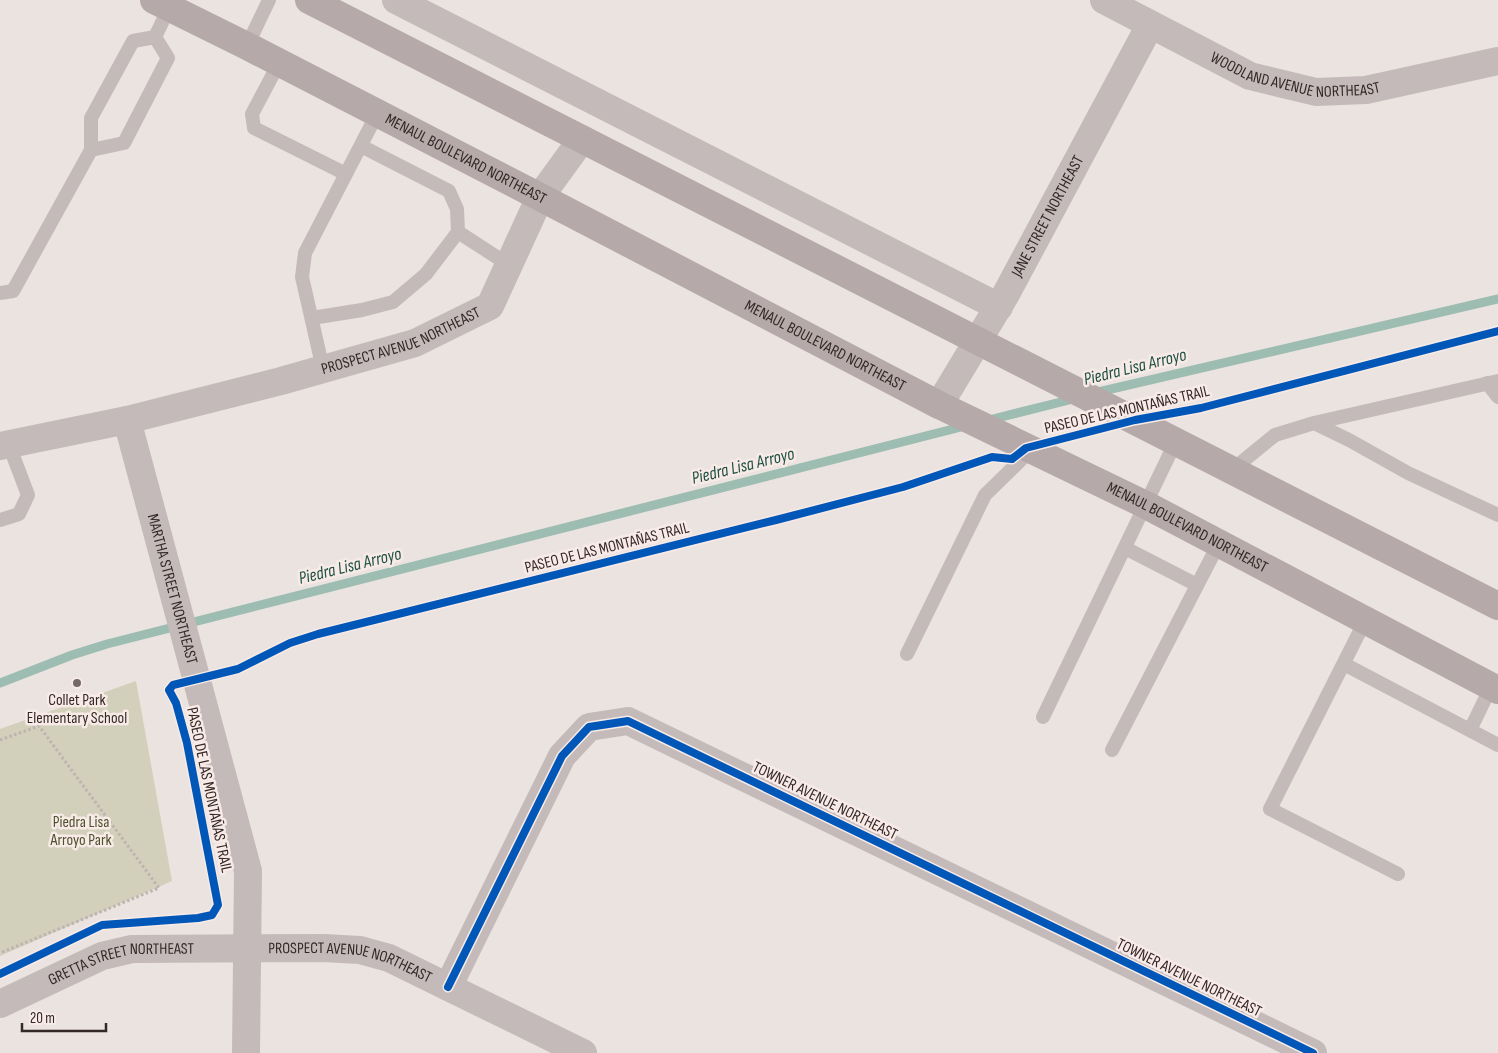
<svg xmlns="http://www.w3.org/2000/svg" width="1498" height="1053" font-family="'Sofia Sans Condensed',sans-serif">
  <style>
    .park { fill: #d2cfbb }
    .lines { fill: none; stroke-linecap: round; stroke-linejoin: round }
    .stream { stroke: #9dbcb2; stroke-width: 9 }
    .path { stroke: #bdb3b1; stroke-width: 3; stroke-dasharray: 2.5 2.5; stroke-linecap: butt }
    .lane { stroke: #c4bab9; stroke-width: 14 }
    .street { stroke: #c4bab9; stroke-width: 28 }
    .secondary { stroke: #b5aaa9; stroke-width: 28 }
    .cycleway-casing { stroke: #f8ebe7; stroke-width: 11 }
    .cycleway { stroke: #0057b8; stroke-width: 8 }
    .poi-dot { fill: #746968; stroke: #f8ebe7; stroke-width: 2 }
    .labels { text-anchor: middle; dominant-baseline: central; stroke-width: 5; stroke-linejoin: round; paint-order: stroke }
    .street-label { font-size: 16px; fill: #342827; stroke: #f8ebe7 }
    .poi-label { font-size: 16px; fill: #342827; stroke: #f8ebe7 }
    .park-label { font-size: 16px; fill: #4e512d; stroke: #f8ebe7 }
    .water-label { font-size: 18px; font-style: italic; fill: #205246; stroke: #f8ebe7 }
  </style>
  <rect width="100%" height="100%" fill="#ebe3e0"/>
  <!-- park -->
  <path class="park" d="M 136,681 L 172,881 L 0,956 L 0,729 Z"/>
  <g class="lines">
    <!-- stream -->
    <path class="stream" d="M 1094,393 L 1498,299
      M 985,421 L 1077,398
      M 0,683 L 72,655 L 107,644 L 965,426"/>
    <!-- path -->
    <path class="path" d="M 0,740 L 39,726 L 159,888 L 0,953"/>
    <!-- lane -->
    <path class="lane" d="M 155,37 L 169,8
      M 247,46 L 269,0
      M 279,63 L 252,114 L 254,128 L 346,174
      M 361,146 L 449,191 L 457,209 L 458,232 L 509,265
      M 91,150 L 124,143 L 168,58 L 155,37
      M 0,293 L 13,291 L 91,150 L 91,118 L 133,41 L 155,37
      M 312,318 L 362,310 L 393,302 L 426,274 L 458,232
      M 323,369 L 302,277 L 305,253 L 377,114
      M 1487,383 L 1498,397
      M 1314,423 L 1498,381
      M 1232,470 L 1275,435 L 1314,423 L 1349,440 L 1408,473 L 1498,515
      M 0,520 L 19,514 L 28,495 L 9,445
      M 1125,548 L 1197,585
      M 1365,621 L 1270,809 L 1398,874
      M 907,654 L 985,495 L 1031,450
      M 1344,664 L 1498,745
      M 1043,717 L 1176,441
      M 1470,730 L 1491,687
      M 1112,750 L 1219,543"/>
    <!-- street -->
    <g class="street">
      <path d="M 396,0 L 999,307"/>
      <path id="s1" d="M 1104,0 L 1250,76 L 1316,92 L 1366,90 L 1498,61"/>
      <path id="s2" d="M 939,405 L 1006,294 L 1150,25"/>
      <path id="s3" d="M 127,420 L 248,871 L 246,1053"/>
      <path id="s4" d="M 0,446 L 127,420 L 281,381 L 415,343 L 490,306 L 540,197 L 582,139"/>
      <path d="M 448,987 L 562,756 L 589,727 L 628,721 L 1313,1053"/>
      <path id="s5" d="M 0,1004 L 102,956 L 132,949 L 324,948 L 360,950 L 389,958 L 583,1053"/>
    </g>
    <!-- secondary -->
    <g class="secondary">
      <path id="s6" d="M 154,0 L 247,46 L 540,197 L 939,405 L 1146,505 L 1498,690"/>
      <path d="M 309,0 L 1498,606"/>
    </g>
    <defs>
      <path id="cycleway" d="M 0,974 L 102,925 L 198,918 L 212,915 L 218,905 L 187,743 L 176,703 L 169,690 L 173,685 L 238,669 L 290,643 L 318,634 L 776,520 L 903,487 L 992,457 L 1012,459 L 1026,448 L 1135,420 L 1201,408 L 1498,331
        M 448,987 L 562,756 L 589,727 L 628,721 L 1313,1053"/>
    </defs>
    <!-- cycleway casing -->
    <use href="#cycleway" class="cycleway-casing"/>
    <!-- cycleway -->
    <use href="#cycleway" class="cycleway"/>
  </g>
  <!-- markers -->
  <circle class="poi-dot" cx="77" cy="683" r="5"/>
  <g class="labels">
    <!-- street labels -->
    <g class="street-label">
      <text stroke="none"><textPath href="#s1" startOffset="209">WOODLAND AVENUE NORTHEAST</textPath></text>
      <text stroke="none"><textPath href="#s6" startOffset="350">MENAUL BOULEVARD NORTHEAST</textPath></text>
      <text stroke="none"><textPath href="#s2" startOffset="218">JANE STREET NORTHEAST</textPath></text>
      <text stroke="none"><textPath href="#s4" startOffset="415">PROSPECT AVENUE NORTHEAST</textPath></text>
      <text stroke="none"><textPath href="#s6" startOffset="755">MENAUL BOULEVARD NORTHEAST</textPath></text>
      <text transform="translate(1127 410) rotate(-13)">PASEO DE LAS MONTAÑAS TRAIL</text>
      <text stroke="none"><textPath href="#s6" startOffset="1160">MENAUL BOULEVARD NORTHEAST</textPath></text>
      <text transform="translate(607 548) rotate(-14)">PASEO DE LAS MONTAÑAS TRAIL</text>
      <text stroke="none"><textPath href="#s3" startOffset="175">MARTHA STREET NORTHEAST</textPath></text>
      <text transform="translate(209 790) rotate(78)">PASEO DE LAS MONTAÑAS TRAIL</text>
      <text transform="translate(825 801) rotate(26)">TOWNER AVENUE NORTHEAST</text>
      <text stroke="none"><textPath href="#s5" startOffset="364">PROSPECT AVENUE NORTHEAST</textPath></text>
      <text stroke="none"><textPath href="#s5" startOffset="130">GRETTA STREET NORTHEAST</textPath></text>
      <text transform="translate(1189 978) rotate(26)">TOWNER AVENUE NORTHEAST</text>
    </g>
    <!-- poi labels -->
    <g class="poi-label">
      <text x="77" y="700">Collet Park<tspan x="77" dy="18">Elementary School</tspan></text>
    </g>
    <!-- park labels -->
    <g class="park-label">
      <text x="81" y="822">Piedra Lisa<tspan x="81" dy="18">Arroyo Park</tspan></text>
    </g>
    <!-- water labels -->
    <g class="water-label">
      <text transform="translate(1135 367) rotate(-14)">Piedra Lisa Arroyo</text>
      <text transform="translate(743 466) rotate(-14)">Piedra Lisa Arroyo</text>
      <text transform="translate(350 566) rotate(-14)">Piedra Lisa Arroyo</text>
    </g>
  </g>
  <!-- scale -->
  <path d="M22 1023v8h84v-8" fill="none" stroke="#342827" stroke-width="2.5"/>
  <text x="30" y="1023" font-size="15" fill="#342827" stroke="#f8ebe7" stroke-width="4" paint-order="stroke">20 m</text>
</svg>
